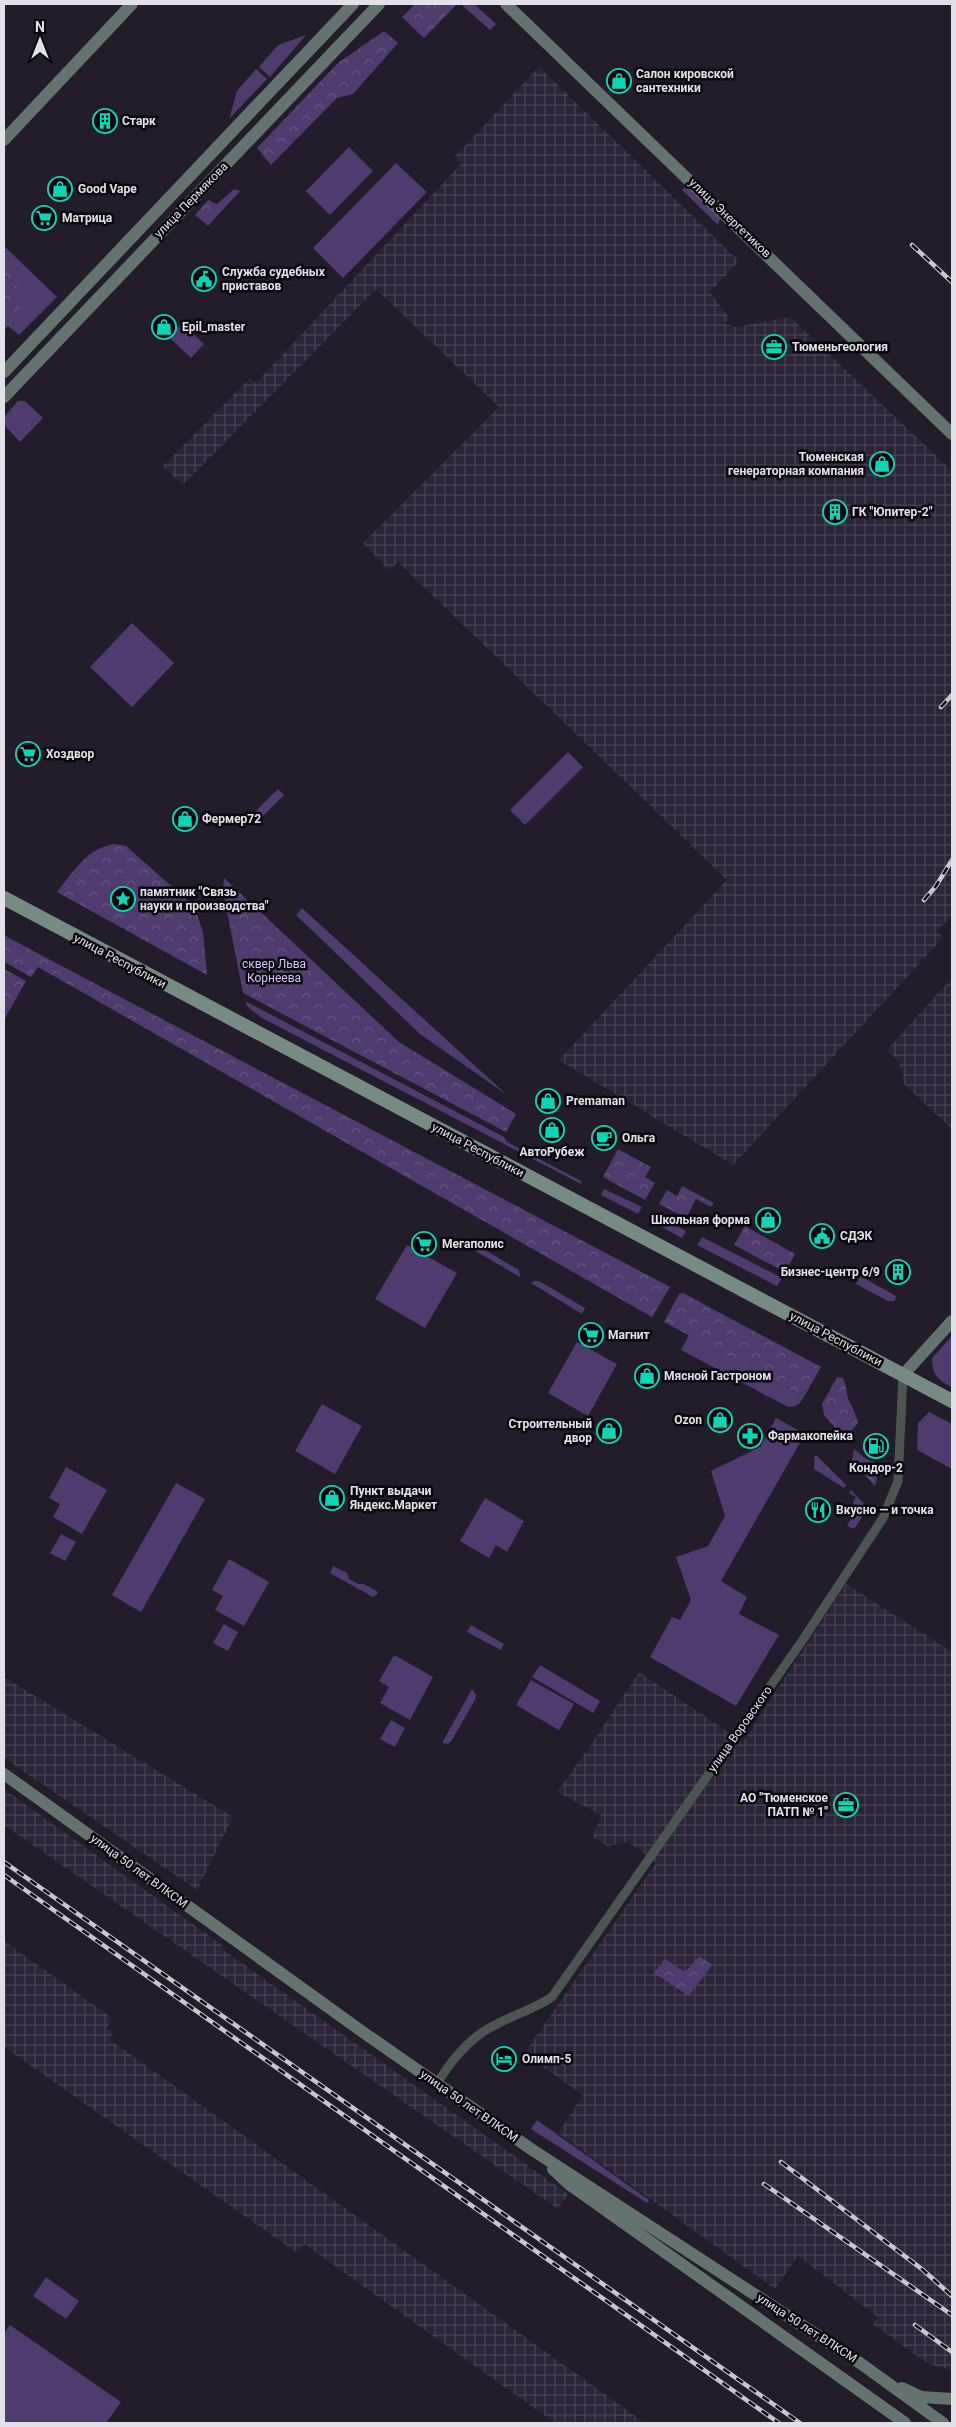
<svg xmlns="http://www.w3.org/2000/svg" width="956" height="2427" font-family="Roboto,sans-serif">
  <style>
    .industrial { fill: url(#industrial-grid) }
    .green { fill: #4f3b6d }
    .forest { fill: url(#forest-crowns) }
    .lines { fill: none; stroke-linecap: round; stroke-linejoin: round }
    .street { stroke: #4c5552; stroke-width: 9 }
    .secondary { stroke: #64736f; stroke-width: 12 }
    .primary { stroke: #778b85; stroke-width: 14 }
    .rail-casing { stroke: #cac6d1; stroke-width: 4.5 }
    .rail { stroke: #0a080e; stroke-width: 2.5; stroke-dasharray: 8; stroke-linecap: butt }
    .labels { text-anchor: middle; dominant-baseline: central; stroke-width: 5; stroke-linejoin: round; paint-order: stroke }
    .poi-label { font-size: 12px; font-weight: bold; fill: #e3e0ea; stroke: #0a080e; text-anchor: start }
    .street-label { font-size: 12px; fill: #e3e0ea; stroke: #0a080e }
    .park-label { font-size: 12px; fill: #d8c2fd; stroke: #0a080e }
  </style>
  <defs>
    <pattern id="industrial-grid" width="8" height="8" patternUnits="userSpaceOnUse" patternTransform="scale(1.25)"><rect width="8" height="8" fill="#2c2438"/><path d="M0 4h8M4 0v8" fill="none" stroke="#4a4455"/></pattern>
    <pattern id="forest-crowns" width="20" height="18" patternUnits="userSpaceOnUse" patternTransform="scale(1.25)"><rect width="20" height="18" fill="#4f3b6d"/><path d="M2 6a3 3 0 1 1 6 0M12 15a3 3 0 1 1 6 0" fill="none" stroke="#685782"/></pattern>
  </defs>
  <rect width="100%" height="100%" fill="#221c2b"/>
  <!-- industrial -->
  <path class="industrial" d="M 539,67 L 739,261 L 710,292 L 730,319 L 723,323 L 736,327 L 790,317 L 952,471 L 952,915 L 938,930 L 943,938 L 733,1165 L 559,1060 L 727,880 L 398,562 L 389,571 L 363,543 L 499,407 L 376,289 L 183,485 L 163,466 L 250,378 L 256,383 L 461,164 L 455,156 Z
    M 952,978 L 952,1129 L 903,1083 L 903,1071 L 899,1066 L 901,1063 L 887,1050 Z
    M 846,1584 L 952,1652 L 952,2370 L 928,2364 L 873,2324 L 878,2317 L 798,2256 L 775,2289 L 558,2133 L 583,2095 L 524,2054 L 656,1863 L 629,1842 L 607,1846 L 593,1837 L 601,1815 L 557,1792 L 590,1746 L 639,1672 L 743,1742 Z
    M 4,1677 L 233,1817 L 197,1890 L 4,1758 Z
    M 4,1789 L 223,1946 L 222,1949 L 568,2194 L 558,2209 L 4,1825 Z
    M 4,1941 L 112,2018 L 107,2028 L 114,2032 L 109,2039 L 645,2423 L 555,2423 L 304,2244 L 297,2253 L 4,2047 Z"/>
  <!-- green -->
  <path class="green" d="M 306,35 L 270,77 L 259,67 L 278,45 Z
    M 256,69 L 267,79 L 229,119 L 237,91 Z
    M 349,147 L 373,171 L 330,215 L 306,191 Z
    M 396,163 L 427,192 L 343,278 L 313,248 Z
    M 688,184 L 721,216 L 718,225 L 682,190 Z
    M 4,246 L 57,297 L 19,335 L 8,326 L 4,330 Z
    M 182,323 L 204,344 L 191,358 L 169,337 Z
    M 18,401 L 25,401 L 43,418 L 20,442 L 4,425 L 4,417 Z
    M 132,623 L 174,663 L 132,707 L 90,667 Z
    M 568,752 L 583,767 L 525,825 L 510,810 Z
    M 278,789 L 284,795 L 258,821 L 252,815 Z
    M 302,908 L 507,1095 L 420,1034 L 296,915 Z
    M 245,1001 L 504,1137 L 507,1142 L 581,1181 L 581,1184 L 260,1017 L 247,1006 Z
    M 604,1189 L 642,1207 L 638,1214 L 601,1195 Z
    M 654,1214 L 686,1231 L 682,1238 L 651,1221 Z
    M 702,1237 L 782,1278 L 777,1286 L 697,1245 Z
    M 475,1244 L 519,1270 L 520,1277 L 472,1249 Z
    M 407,1245 L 457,1273 L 425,1328 L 375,1299 Z
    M 860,1276 L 896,1296 L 895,1301 L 888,1301 L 856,1284 Z
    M 534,1281 L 539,1281 L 585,1308 L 582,1314 L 531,1283 Z
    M 689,1335 L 798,1394 L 808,1390 C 802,1399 800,1408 788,1407 L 681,1350 Z
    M 952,1336 L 952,1387 C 938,1380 932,1375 932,1358 Z
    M 577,1342 L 617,1364 L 588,1416 L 548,1393 Z
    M 322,1404 L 362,1426 L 335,1474 L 295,1451 Z
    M 929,1412 L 952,1424 L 952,1469 L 917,1450 L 918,1423 Z
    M 776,1418 L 805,1434 L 721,1581 L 747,1597 L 739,1614 L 779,1635 L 736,1706 L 650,1657 L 672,1617 L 680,1620 L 691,1600 L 676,1557 L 708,1546 L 725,1516 L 711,1471 L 760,1447 Z
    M 66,1467 L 107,1490 L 82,1534 L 53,1517 L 60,1504 L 49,1498 Z
    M 176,1483 L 205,1499 L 141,1612 L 112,1595 Z
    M 851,1490 L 868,1508 L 854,1529 L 847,1526 L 855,1511 L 853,1503 L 856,1497 L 849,1493 Z
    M 485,1498 L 524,1521 L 507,1552 L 496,1545 L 489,1558 L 460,1541 Z
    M 61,1534 L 76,1542 L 65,1561 L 50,1553 Z
    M 229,1559 L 269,1582 L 244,1626 L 215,1610 L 223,1596 L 212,1590 Z
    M 333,1566 L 347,1573 L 349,1579 L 358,1584 L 364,1584 L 378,1592 L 377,1594 L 373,1597 L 330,1573 Z
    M 224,1624 L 238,1632 L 228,1651 L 213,1643 Z
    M 471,1625 L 504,1644 L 501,1650 L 467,1632 Z
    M 394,1655 L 433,1677 L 410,1720 L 380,1703 L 389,1687 L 379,1681 Z
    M 540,1665 L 600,1701 L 593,1713 L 532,1677 Z
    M 531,1680 L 574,1704 L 559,1730 L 516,1705 Z
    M 472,1689 L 476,1695 L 475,1700 L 452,1740 L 448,1744 L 442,1743 Z
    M 391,1720 L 405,1728 L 395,1747 L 380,1739 Z
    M 537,2120 L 649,2200 L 647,2203 L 531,2129 Z
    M 46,2277 L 79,2301 L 66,2319 L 33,2296 Z
    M 10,2325 L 121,2402 L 106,2423 L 4,2423 L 4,2333 Z"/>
  <!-- forest -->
  <path class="forest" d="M 415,4 L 457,4 L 424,38 L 402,17 Z
    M 461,4 L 474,4 L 496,24 L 490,30 Z
    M 384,31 L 398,43 L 353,94 L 337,98 L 271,165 L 257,148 L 338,63 Z
    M 234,189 L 240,191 L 208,226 L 195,215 L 208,200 L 217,204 Z
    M 4,265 C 18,278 21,297 18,315 L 12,319 L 4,318 Z
    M 114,844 L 126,846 L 194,906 L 203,932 L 207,975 L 57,892 C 74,871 86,849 114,844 Z
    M 224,878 L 399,1042 L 516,1114 L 506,1132 L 243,993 L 223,891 Z
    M 4,935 L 37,953 L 670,1287 L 652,1317 L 38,967 L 31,977 L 4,962 Z
    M 4,969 L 26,981 L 4,1020 Z
    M 618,1149 L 651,1167 L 645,1177 L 655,1183 L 645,1200 L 603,1177 Z
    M 682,1186 L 714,1203 L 711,1207 L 696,1199 L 686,1218 L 659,1204 L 667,1190 L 677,1196 Z
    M 745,1226 L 795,1254 L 785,1272 L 734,1245 Z
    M 683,1293 L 821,1367 L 808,1390 L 798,1394 L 664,1322 L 679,1294 Z
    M 837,1377 L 843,1378 C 847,1386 846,1396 850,1403 C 854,1410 856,1415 858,1423 L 845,1439 L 824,1415 L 822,1404 Z
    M 854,1449 L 866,1459 L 880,1464 L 875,1486 L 852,1461 Z
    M 815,1456 L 817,1456 L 846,1485 L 844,1488 L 814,1469 Z
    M 699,1956 L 712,1965 L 689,1996 L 654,1973 L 665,1959 L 685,1972 Z"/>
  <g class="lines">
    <!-- street -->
    <path class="street" d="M 437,2083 C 449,2065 462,2047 480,2034 C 502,2018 530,2012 552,1997 L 802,1641 L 883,1518 L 898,1481 L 903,1375"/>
    <!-- secondary -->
    <path class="secondary" d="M 506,4 L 952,434
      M 4,140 L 132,4
      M 4,372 L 353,4
      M 4,397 L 379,4
      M 903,1375 L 952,1321
      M 4,1774 L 367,2035 L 531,2149 L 860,2363 L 943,2423
      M 553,2169 L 569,2184 L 905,2423
      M 902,2388 L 921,2397 L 952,2399"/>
    <!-- primary -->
    <path class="primary" d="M 4,898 L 952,1401"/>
    <defs>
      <path id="rail" d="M 912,245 L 952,282
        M 941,707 L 952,695
        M 924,900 L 936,886 L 952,860
        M 4,1862 L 800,2423
        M 4,1875 L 779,2423
        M 781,2162 L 923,2270 L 952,2296
        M 764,2184 L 952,2315
        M 915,2325 L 952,2352"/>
    </defs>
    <!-- rail casing -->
    <use href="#rail" class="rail-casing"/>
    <!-- rail -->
    <use href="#rail" class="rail"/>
  </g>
  <!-- icons -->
  <defs>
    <symbol id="shop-ring" viewBox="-11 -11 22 22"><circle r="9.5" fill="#0a080e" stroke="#10d5b4" stroke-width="1.5"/><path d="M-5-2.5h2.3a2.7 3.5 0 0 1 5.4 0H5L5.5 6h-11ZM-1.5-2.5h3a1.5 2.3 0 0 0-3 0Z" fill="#10d5b4"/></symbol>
    <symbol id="building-ring" viewBox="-11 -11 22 22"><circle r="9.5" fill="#0a080e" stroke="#10d5b4" stroke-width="1.5"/><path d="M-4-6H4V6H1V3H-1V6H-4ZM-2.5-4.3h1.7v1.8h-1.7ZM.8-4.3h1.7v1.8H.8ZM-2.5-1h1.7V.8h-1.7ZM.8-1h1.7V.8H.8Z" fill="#10d5b4"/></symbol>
    <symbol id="supermarket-ring" viewBox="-11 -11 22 22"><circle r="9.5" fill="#0a080e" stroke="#10d5b4" stroke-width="1.5"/><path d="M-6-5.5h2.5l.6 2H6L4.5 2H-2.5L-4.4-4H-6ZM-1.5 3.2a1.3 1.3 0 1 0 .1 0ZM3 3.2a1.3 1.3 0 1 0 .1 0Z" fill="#10d5b4"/></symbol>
    <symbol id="civic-ring" viewBox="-11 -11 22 22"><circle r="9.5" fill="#0a080e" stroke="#10d5b4" stroke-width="1.5"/><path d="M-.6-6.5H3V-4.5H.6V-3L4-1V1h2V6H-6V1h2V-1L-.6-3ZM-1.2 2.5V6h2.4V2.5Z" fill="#10d5b4"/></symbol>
    <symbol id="office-ring" viewBox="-11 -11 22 22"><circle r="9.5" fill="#0a080e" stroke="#10d5b4" stroke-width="1.5"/><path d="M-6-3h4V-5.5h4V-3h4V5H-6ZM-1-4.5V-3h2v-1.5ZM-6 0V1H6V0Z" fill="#10d5b4"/></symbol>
    <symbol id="sight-ring" viewBox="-11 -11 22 22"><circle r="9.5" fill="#0a080e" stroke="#10d5b4" stroke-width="1.5"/><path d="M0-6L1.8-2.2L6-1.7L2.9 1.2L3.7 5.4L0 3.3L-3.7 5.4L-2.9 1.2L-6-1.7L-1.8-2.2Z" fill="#10d5b4"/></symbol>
    <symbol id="cafe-ring" viewBox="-11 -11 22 22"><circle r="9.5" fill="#0a080e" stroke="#10d5b4" stroke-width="1.5"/><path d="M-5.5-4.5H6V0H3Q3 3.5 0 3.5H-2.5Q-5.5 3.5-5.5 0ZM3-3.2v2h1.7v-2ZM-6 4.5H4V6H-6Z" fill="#10d5b4"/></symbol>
    <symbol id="pharmacy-ring" viewBox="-11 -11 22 22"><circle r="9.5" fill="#0a080e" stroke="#10d5b4" stroke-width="1.5"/><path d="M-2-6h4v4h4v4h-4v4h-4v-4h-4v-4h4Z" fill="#10d5b4"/></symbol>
    <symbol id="fuel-ring" viewBox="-11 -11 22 22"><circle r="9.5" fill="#0a080e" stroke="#10d5b4" stroke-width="1.5"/><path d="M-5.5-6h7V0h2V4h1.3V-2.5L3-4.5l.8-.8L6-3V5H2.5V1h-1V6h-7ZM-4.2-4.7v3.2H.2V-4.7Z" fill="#10d5b4"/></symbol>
    <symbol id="restaurant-ring" viewBox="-11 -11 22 22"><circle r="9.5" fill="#0a080e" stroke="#10d5b4" stroke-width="1.5"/><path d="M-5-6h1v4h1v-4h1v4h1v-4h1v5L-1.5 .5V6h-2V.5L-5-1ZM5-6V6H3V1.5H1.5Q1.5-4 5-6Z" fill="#10d5b4"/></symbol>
    <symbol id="hotel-ring" viewBox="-11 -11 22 22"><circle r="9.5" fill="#0a080e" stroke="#10d5b4" stroke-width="1.5"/><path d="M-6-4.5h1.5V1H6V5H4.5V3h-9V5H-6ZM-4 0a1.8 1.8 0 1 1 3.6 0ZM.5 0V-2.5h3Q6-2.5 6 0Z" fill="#10d5b4"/></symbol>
  </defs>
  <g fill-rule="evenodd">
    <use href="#shop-ring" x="605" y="67" width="28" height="28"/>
    <use href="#building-ring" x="91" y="107" width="28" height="28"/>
    <use href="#shop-ring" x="46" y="175" width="28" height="28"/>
    <use href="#supermarket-ring" x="30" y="204" width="28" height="28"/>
    <use href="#civic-ring" x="190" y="265" width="28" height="28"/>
    <use href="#shop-ring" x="150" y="313" width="28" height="28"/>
    <use href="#office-ring" x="760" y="333" width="28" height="28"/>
    <use href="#shop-ring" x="868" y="450" width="28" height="28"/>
    <use href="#building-ring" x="821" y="498" width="28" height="28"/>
    <use href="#supermarket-ring" x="14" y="740" width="28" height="28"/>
    <use href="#shop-ring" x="171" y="805" width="28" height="28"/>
    <use href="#sight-ring" x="109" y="885" width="28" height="28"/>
    <use href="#shop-ring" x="534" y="1087" width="28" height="28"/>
    <use href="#shop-ring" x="538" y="1116" width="28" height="28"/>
    <use href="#cafe-ring" x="590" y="1124" width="28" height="28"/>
    <use href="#shop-ring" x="754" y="1206" width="28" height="28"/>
    <use href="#civic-ring" x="808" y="1222" width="28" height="28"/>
    <use href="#supermarket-ring" x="410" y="1230" width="28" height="28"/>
    <use href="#building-ring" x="884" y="1258" width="28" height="28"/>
    <use href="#supermarket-ring" x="577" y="1321" width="28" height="28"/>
    <use href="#shop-ring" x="633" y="1362" width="28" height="28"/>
    <use href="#shop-ring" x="706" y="1406" width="28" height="28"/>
    <use href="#shop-ring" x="595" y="1417" width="28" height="28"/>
    <use href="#pharmacy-ring" x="736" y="1422" width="28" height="28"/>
    <use href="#fuel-ring" x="862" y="1432" width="28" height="28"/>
    <use href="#shop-ring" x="318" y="1484" width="28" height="28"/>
    <use href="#restaurant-ring" x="804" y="1496" width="28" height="28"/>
    <use href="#office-ring" x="832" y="1791" width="28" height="28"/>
    <use href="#hotel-ring" x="490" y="2045" width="28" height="28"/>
  </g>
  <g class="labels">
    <!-- poi labels -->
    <g class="poi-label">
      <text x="636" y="74">Салон кировской<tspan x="636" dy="14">сантехники</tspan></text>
      <text x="122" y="121">Старк</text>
      <text x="78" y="189">Good Vape</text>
      <text x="62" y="218">Матрица</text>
      <text x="222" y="272">Служба судебных<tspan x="222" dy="14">приставов</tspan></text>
      <text x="182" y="327">Epil_master</text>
      <text x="792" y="347">Тюменьгеология</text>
      <text x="864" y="457" text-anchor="end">Тюменская<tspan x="864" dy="14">генераторная компания</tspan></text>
      <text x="852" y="512">ГК "Юпитер-2"</text>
      <text x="46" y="754">Хоздвор</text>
      <text x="202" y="819">Фермер72</text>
      <text x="140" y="892">памятник "Связь<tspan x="140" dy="14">науки и производства"</tspan></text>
      <text x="566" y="1101">Premaman</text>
      <text x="622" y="1138">Ольга</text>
      <text x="552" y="1152" text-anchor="middle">АвтоРубеж</text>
      <text x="750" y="1220" text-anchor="end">Школьная форма</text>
      <text x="840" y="1236">СДЭК</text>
      <text x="442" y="1244">Мегаполис</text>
      <text x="880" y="1272" text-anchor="end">Бизнес-центр 6/9</text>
      <text x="608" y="1335">Магнит</text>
      <text x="664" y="1376">Мясной Гастроном</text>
      <text x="702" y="1420" text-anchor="end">Ozon</text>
      <text x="592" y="1424" text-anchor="end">Строительный<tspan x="592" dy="14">двор</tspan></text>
      <text x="768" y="1436">Фармакопейка</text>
      <text x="876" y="1468" text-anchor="middle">Кондор-2</text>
      <text x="350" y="1491">Пункт выдачи<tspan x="350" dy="14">Яндекс.Маркет</tspan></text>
      <text x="836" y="1510">Вкусно — и точка</text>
      <text x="828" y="1798" text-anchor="end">АО "Тюменское<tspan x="828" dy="14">ПАТП № 1"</tspan></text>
      <text x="522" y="2059">Олимп-5</text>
    </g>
    <!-- street labels -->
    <g class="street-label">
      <text transform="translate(191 200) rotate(-46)">улица Пермякова</text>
      <text transform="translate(730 218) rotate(44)">улица Энергетиков</text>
      <text transform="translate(120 961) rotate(28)">улица Республики</text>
      <text transform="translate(478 1150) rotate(28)">улица Республики</text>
      <text transform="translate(836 1339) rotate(28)">улица Республики</text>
      <text transform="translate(740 1729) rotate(-55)">улица Воровского</text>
      <text transform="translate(139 1871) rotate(36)">улица 50 лет ВЛКСМ</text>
      <text transform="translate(469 2106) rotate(35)">улица 50 лет ВЛКСМ</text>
      <text transform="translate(807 2328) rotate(33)">улица 50 лет ВЛКСМ</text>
    </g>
    <!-- park labels -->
    <g class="park-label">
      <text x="274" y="964">сквер Льва<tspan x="274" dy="14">Корнеева</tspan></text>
    </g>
  </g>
  <!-- border -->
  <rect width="956" height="2427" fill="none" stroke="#e3e0ea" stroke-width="10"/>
  <!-- north arrow -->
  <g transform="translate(40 40)" stroke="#0a080e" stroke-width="4" paint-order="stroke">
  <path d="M0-4L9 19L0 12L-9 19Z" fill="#e3e0ea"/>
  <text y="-8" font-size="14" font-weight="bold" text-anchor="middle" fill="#e3e0ea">N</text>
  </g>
</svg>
